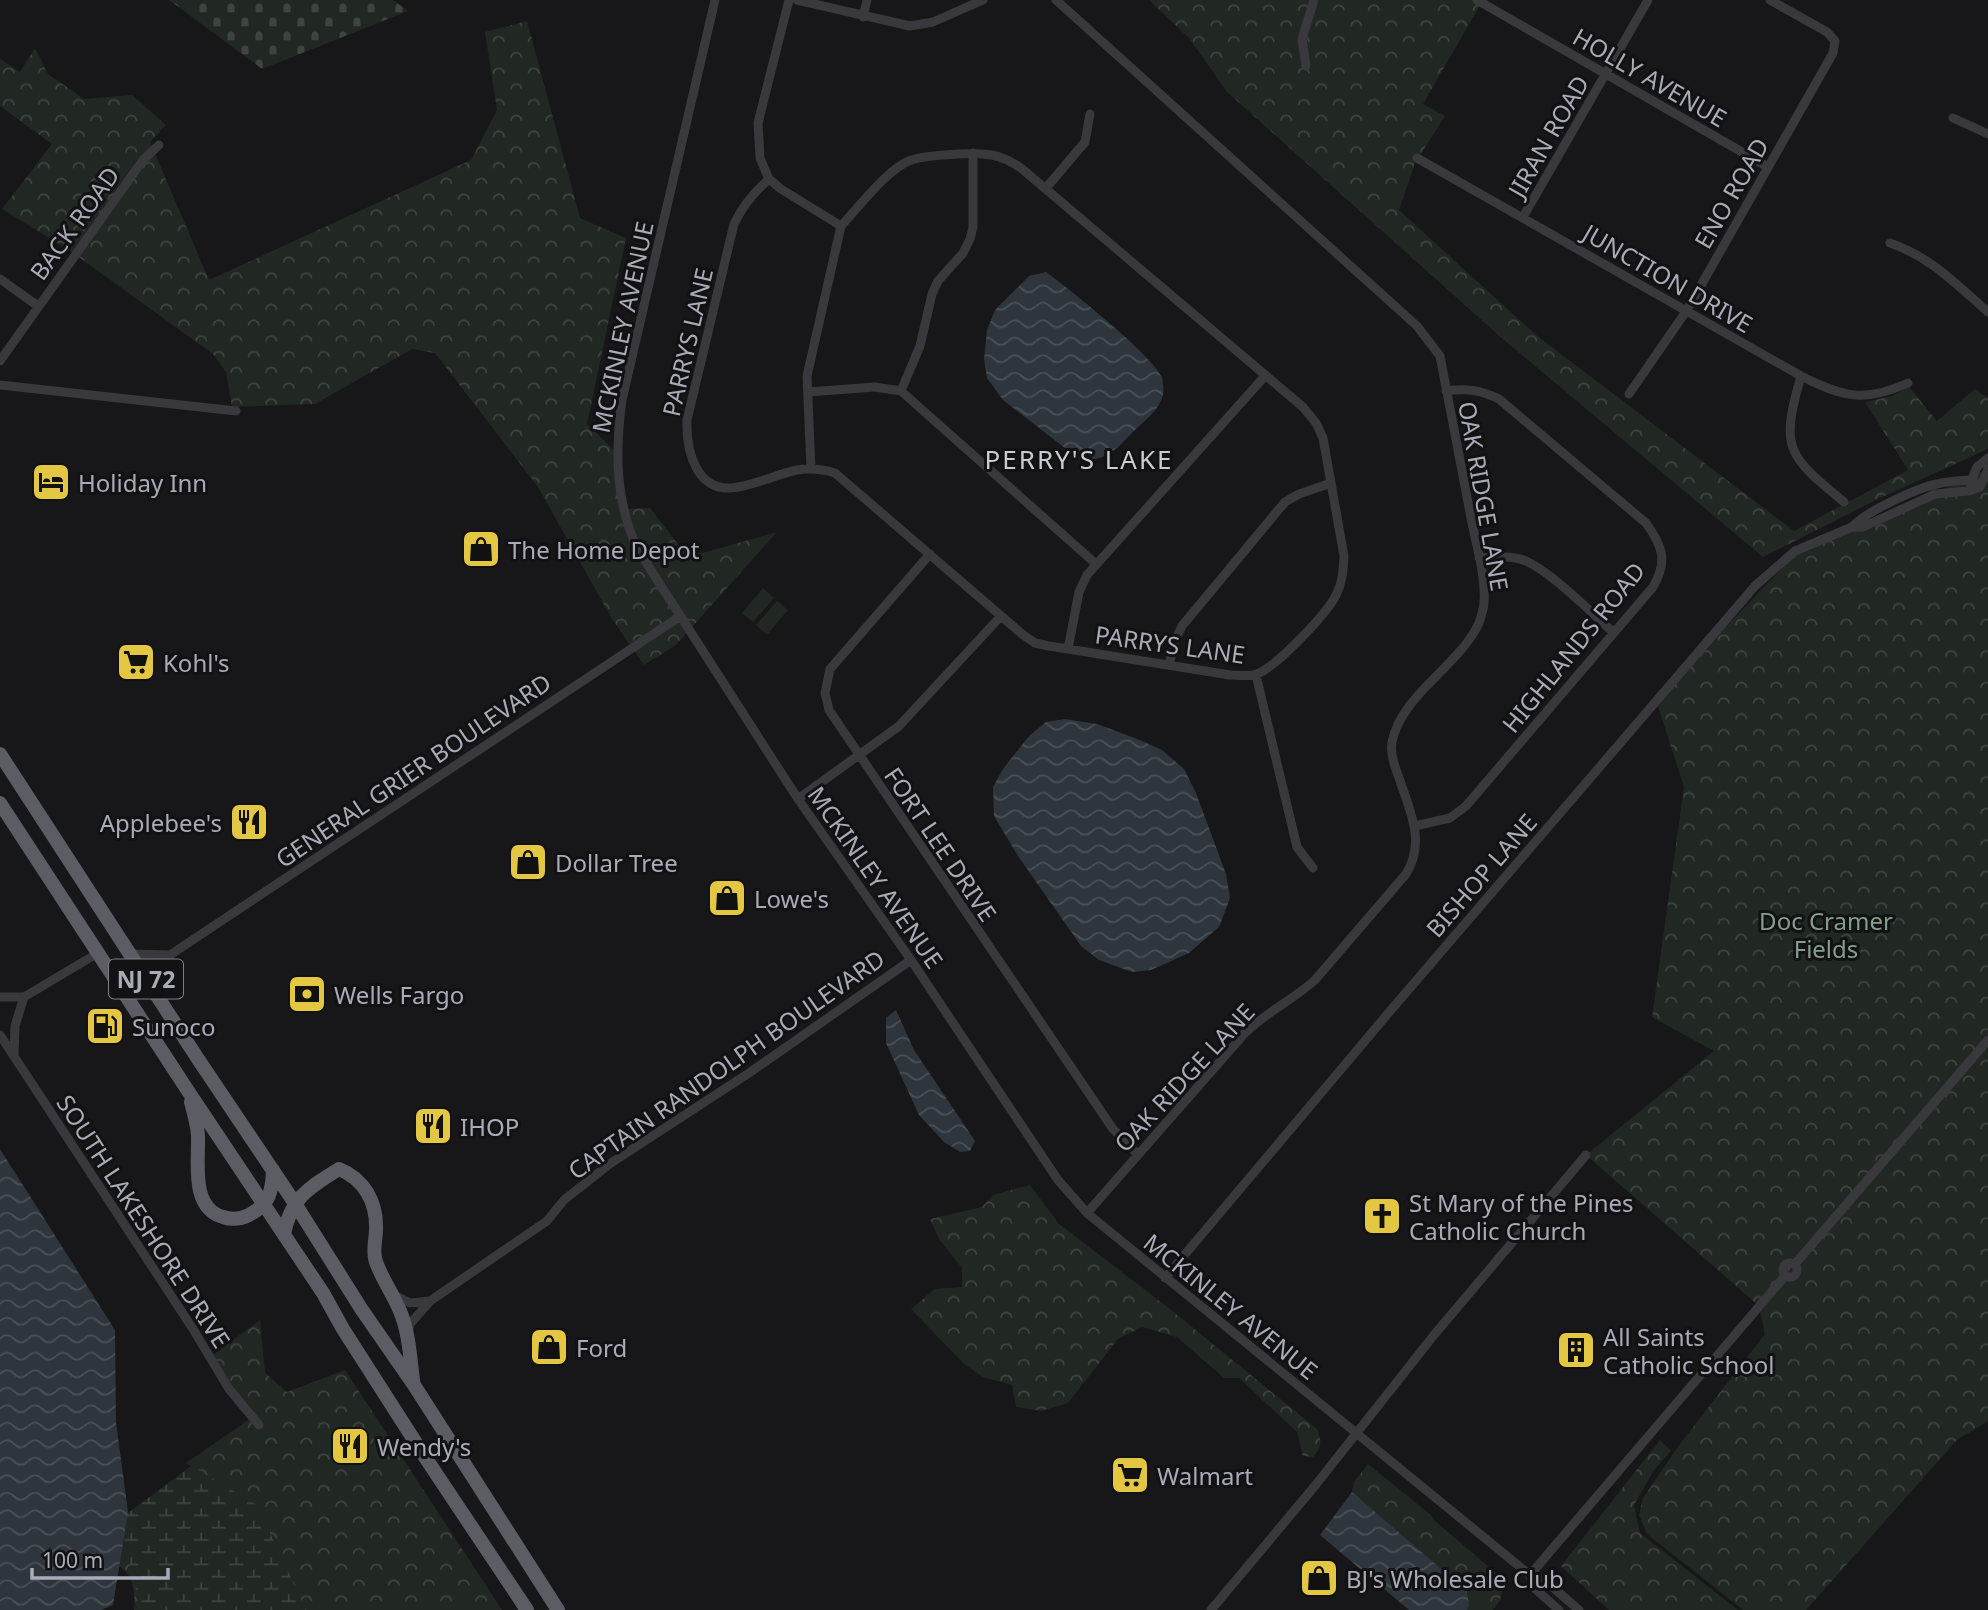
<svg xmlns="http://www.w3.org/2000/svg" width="1988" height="1610" font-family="'Noto Sans',sans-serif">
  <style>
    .grass { fill: #212823 }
    .forest { fill: url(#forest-crowns) }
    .wetland { fill: url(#wetland-marsh) }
    .cemetery { fill: url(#cemetery-stones) }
    .water { fill: url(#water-waves) }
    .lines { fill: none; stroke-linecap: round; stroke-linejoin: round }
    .minor { stroke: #38383d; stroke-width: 9 }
    .trunk { stroke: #5c5c64; stroke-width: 14 }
    .labels { text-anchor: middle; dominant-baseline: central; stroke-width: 6; stroke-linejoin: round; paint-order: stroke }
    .shield { fill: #121113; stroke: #7c7d86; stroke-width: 2 }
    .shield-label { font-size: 23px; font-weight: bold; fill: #aaabb7 }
    .street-label { font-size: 24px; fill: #aaabb7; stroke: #121113 }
    .poi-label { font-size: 24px; fill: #aaabb7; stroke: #121113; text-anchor: start }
    .park-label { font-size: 24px; fill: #82a089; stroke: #121113 }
    .neighbourhood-label { font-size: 26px; letter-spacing: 2px; fill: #cacbd3; stroke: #121113 }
  </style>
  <defs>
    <pattern id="forest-crowns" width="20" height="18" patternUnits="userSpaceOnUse" patternTransform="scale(1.75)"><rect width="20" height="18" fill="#212823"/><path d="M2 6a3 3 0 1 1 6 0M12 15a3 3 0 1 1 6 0" fill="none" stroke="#3f4441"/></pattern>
    <pattern id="wetland-marsh" width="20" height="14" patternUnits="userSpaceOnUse" patternTransform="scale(1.75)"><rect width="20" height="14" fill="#212823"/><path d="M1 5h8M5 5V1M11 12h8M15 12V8" fill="none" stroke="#3f4441"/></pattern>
    <pattern id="cemetery-stones" width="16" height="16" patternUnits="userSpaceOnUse" patternTransform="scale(1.75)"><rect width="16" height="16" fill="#212823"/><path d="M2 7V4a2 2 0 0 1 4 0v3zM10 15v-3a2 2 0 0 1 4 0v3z" fill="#3f4441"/></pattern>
    <pattern id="water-waves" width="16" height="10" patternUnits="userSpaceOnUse" patternTransform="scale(1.75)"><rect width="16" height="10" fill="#2f353d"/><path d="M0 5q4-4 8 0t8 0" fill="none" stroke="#4a5057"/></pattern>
  </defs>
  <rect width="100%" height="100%" fill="#171618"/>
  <!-- grass -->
  <path class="grass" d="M 763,588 L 774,598 L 753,622 L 742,613 Z
    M 777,601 L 788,610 L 767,635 L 756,625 Z"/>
  <!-- forest -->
  <path class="forest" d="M 1149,0 L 1483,0 L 1423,104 L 1445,116 L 1415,163 L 1399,210 L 1536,335 L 1794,531 L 1908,470 L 1865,402 L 1892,396 L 1909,387 L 1937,421 L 1975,389 L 1988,398 L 1988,449 L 1878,499 L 1763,557 L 1504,340 L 1227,92 L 1190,39 Z
    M 527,21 L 580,218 L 626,238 L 587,424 L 617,453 L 625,509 L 650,508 L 688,557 L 777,532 L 676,645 L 644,665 L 612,619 L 538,487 L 435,353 L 412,349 L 315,404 L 232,407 L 226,372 L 213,354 L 69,250 L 2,209 L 52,144 L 0,106 L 0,59 L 20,72 L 35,48 L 48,74 L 84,99 L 132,95 L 166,125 L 150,142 L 209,280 L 471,160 L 497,110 L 485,32 Z
    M 1988,469 L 1988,1421 L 1957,1440 L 1806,1610 L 1743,1610 L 1647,1534 L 1639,1515 L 1643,1498 L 1677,1448 L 1765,1334 L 1759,1306 L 1586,1155 L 1714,1051 L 1652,1017 L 1684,787 L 1656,700 L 1794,556 Z
    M 1030,1185 L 1059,1224 L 1170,1309 L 1317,1429 C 1322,1441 1322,1447 1313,1457 L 1303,1456 L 1297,1432 L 1239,1378 L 1224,1378 L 1177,1337 L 1142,1327 L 1118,1339 L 1068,1403 L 1041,1411 L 1016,1407 L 1012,1385 L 983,1377 L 963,1363 L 911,1309 L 935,1289 L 962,1287 L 962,1268 L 939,1239 L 930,1219 L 982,1207 L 993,1195 Z
    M 260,1320 L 265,1373 L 287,1392 L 345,1370 L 502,1610 L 306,1610 L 304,1608 L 134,1610 C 135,1592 135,1575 117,1565 L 117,1537 L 203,1473 L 186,1463 L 251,1418 L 210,1357 Z
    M 1660,1440 L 1671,1451 L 1654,1470 L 1634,1505 L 1640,1533 L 1738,1610 L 1609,1610 L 1561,1566 Z
    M 1368,1464 L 1431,1515 L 1435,1521 L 1496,1573 L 1503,1588 L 1500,1600 L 1493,1610 L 1467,1610 L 1469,1605 L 1467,1591 L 1352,1492 L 1354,1482 Z"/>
  <!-- wetland -->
  <path class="wetland" d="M 191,1466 L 257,1505 L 306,1610 L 137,1610 L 140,1608 L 120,1519 Z"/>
  <!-- cemetery -->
  <path class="cemetery" d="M 169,0 L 393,0 L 408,11 L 262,69 Z"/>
  <!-- water -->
  <path class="water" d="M 1046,272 C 1068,288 1154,356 1162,378 C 1163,381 1164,391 1163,394 C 1160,410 1144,421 1133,432 C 1115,450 1107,462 1079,459 L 1003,400 L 987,378 L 984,359 L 987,330 L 995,310 L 1029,276 Z
    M 1065,719 L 1097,724 L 1140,740 L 1162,750 L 1184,769 L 1196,793 L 1226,874 L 1230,898 L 1219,927 L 1189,953 L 1151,970 L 1132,972 L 1099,960 L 1081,946 L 1018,856 L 994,816 L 993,787 L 1003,769 L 1029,736 L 1046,722 Z
    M 896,1010 L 914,1050 L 975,1141 L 970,1151 L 960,1152 L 944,1142 L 919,1115 L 886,1043 L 886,1018 Z
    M 0,1149 L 115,1330 L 116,1422 L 128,1512 L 113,1605 L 101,1610 L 0,1610 Z
    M 1352,1492 L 1467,1591 L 1469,1605 L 1467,1610 L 1409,1610 L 1320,1535 Z"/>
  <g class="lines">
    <!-- minor -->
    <path class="minor" d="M 715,0 L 622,400 C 615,452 615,501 638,550 L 798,799 L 911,960 L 1058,1180 L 1087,1213 L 1530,1575 L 1542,1578 L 1579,1610
      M 789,0 L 758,123 L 760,158 L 769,179 L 781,189 L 841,226
      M 797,0 L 910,26 L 933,22 L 983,0
      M 1056,0 L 1417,326 L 1440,356 C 1450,410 1461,464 1471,518 C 1476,545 1486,575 1484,602 C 1484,608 1481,617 1479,623 C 1460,665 1401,695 1392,742 C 1390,754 1395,767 1399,778 C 1410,811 1426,842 1406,874 L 1315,980 C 1293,1000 1266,1012 1245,1033 L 1087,1213
      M 1477,0 L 1768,167
      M 863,17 L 867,0
      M 1306,66 L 1302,39 L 1314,0
      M 1953,118 L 1988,134
      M 1417,158 L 1801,376 C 1843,397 1864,403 1908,383
      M 769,179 C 754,192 743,205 734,224 L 687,420 C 686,452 697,495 738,487 C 758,484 777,474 797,470 C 810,468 822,469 835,473 L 1022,634 L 1035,643 L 1049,646 L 1230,675 C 1238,675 1250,677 1257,674 C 1276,667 1329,612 1337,593 C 1343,581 1343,569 1344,556 L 1323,438 L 1316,423 L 1303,407 L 1021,168 C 1001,154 983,152 959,154 C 943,155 927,155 911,160 C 887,169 859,207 841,226
      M 1046,188 L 1085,142 L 1090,114
      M 1523,217 L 1648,0
      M 1890,243 C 1931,257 1956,284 1988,312
      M 0,279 L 38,306
      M 0,361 L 143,160 L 159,145
      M 1801,376 C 1780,449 1787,455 1844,502
      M 0,385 L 236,411
      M 901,391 L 920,346 L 932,294 L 938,281 L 963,253 L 970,239 L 973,227 L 973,153
      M 808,392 L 875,387 L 901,391 L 1096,564
      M 1629,394 L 1687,310 L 1833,53 L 1835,41 L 1827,32 L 1770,0
      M 811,469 L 807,376 L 841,226
      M 1971,480 L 1980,487 L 1969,491 L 1935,494 L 1863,527 L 1852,527 C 1865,512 1917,488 1937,484 C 1948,481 1959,481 1971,480 Z
      M 1970,484 L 1977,467 L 1988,458
      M 1980,487 L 1988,469
      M 930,554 L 830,669 L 825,693 L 829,710 L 1113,1129 L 1138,1155
      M 1479,558 C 1495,557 1513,555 1528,562 C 1553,574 1592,613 1614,633
      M 1068,649 L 1079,592 L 1087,575 L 1265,376
      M 1169,665 L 1175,641 L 1182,626 L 1285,502 L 1299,494 L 1331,483
      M 1256,675 L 1297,847 L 1313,868
      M 798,799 L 899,726 L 1001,616
      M 1415,826 L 1450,818 L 1466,806 L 1653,587 C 1668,561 1663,547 1646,523 L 1499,399 C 1480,390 1467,388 1446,391
      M 129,954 L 170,955 L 679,617
      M 155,993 L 170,955
      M 0,997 L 24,997 L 98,953
      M 0,1035 L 193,1329 L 229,1389 L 259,1425
      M 14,1055 L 15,1026 L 24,997
      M1783 1270a7 7 0 1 1 14 0a7 7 0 1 1-14 0Z
      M 1795,1264 L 1988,1040
      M 1165,1278 L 1391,1010 L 1755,586 L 1795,551 L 1852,527
      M 392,1294 L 410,1303 L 430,1301
      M 407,1334 L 410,1324 L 430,1301 L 547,1221 L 564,1200 L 611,1163 L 749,1073 L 911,960
      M 1530,1575 L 1785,1276
      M 1530,1575 L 1533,1587 L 1559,1610
      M 1211,1610 L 1314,1487 L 1434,1335 L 1586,1155"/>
    <!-- trunk -->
    <path class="trunk" d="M 0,754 L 198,1059 L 294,1202 L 362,1310 L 414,1385 L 558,1610
      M 0,803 L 190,1094 L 323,1293 L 343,1329 L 423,1454 L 527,1610
      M 191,1102 C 194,1113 197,1124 198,1135 C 199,1161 190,1208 223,1217 C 232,1220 241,1219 249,1215 C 270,1204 272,1192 273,1170
      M 284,1235 C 290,1198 310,1187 339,1169 C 364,1179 377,1202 376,1229 C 376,1240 372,1251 376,1262 C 382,1279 393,1294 400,1311 C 409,1332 410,1357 413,1380"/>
  </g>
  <!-- icons -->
  <defs>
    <symbol id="hotel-square" viewBox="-11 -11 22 22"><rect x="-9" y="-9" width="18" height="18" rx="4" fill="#e3c743" stroke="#121113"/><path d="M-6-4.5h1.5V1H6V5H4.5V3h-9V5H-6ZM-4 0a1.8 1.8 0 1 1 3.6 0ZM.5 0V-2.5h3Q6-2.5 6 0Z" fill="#111"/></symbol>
    <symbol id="shop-square" viewBox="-11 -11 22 22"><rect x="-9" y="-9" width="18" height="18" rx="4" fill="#e3c743" stroke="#121113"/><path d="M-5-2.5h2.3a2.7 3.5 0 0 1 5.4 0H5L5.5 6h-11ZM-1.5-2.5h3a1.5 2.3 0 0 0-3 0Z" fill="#111"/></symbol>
    <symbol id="supermarket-square" viewBox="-11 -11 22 22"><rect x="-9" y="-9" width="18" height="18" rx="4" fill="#e3c743" stroke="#121113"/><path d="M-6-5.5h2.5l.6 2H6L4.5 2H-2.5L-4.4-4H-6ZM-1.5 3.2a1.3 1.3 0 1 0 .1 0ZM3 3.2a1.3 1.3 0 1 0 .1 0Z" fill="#111"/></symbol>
    <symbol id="restaurant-square" viewBox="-11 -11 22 22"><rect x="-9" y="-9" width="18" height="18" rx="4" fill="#e3c743" stroke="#121113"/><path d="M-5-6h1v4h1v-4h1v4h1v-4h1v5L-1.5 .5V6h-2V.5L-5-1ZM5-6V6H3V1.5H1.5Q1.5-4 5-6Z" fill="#111"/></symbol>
    <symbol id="bank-square" viewBox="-11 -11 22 22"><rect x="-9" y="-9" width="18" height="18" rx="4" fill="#e3c743" stroke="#121113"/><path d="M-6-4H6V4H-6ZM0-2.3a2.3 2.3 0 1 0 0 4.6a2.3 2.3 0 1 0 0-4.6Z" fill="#111"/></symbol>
    <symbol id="fuel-square" viewBox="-11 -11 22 22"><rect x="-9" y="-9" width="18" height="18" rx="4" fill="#e3c743" stroke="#121113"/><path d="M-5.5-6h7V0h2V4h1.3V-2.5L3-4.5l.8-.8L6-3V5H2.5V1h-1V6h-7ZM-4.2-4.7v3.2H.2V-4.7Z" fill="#111"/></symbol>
    <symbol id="church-square" viewBox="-11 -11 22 22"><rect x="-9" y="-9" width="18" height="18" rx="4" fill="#e3c743" stroke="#121113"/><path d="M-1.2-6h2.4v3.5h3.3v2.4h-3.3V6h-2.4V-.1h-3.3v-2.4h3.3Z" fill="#111"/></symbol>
    <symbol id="building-square" viewBox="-11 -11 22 22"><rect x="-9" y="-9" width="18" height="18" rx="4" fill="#e3c743" stroke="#121113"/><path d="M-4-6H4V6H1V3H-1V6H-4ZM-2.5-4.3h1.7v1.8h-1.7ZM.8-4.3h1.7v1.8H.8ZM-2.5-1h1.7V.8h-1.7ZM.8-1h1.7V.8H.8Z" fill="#111"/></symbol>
  </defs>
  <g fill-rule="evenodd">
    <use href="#hotel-square" x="29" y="460" width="44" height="44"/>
    <use href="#shop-square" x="459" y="527" width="44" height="44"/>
    <use href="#supermarket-square" x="114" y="640" width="44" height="44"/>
    <use href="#restaurant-square" x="227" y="800" width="44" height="44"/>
    <use href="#shop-square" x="506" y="840" width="44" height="44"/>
    <use href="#shop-square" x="705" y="876" width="44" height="44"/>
    <use href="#bank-square" x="285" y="972" width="44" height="44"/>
    <use href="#fuel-square" x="83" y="1004" width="44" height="44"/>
    <use href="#restaurant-square" x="411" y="1104" width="44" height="44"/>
    <use href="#church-square" x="1360" y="1194" width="44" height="44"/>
    <use href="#shop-square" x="527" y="1325" width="44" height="44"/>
    <use href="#building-square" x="1554" y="1328" width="44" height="44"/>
    <use href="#restaurant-square" x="328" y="1424" width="44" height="44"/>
    <use href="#supermarket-square" x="1108" y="1453" width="44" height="44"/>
    <use href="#shop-square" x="1297" y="1556" width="44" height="44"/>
  </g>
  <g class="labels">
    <!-- shield labels -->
    <rect class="shield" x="109" y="959.5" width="74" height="39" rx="5"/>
    <g class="shield-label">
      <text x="146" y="979">NJ 72</text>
    </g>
    <!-- street labels -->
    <g class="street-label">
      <text transform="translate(1650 77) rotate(30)">HOLLY AVENUE</text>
      <text transform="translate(1548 136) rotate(-60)">JIRAN ROAD</text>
      <text transform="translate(1731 193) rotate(-60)">ENO ROAD</text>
      <text transform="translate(74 223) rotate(-54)">BACK ROAD</text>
      <text transform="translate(1668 278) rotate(30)">JUNCTION DRIVE</text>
      <text transform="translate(622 327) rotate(-78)">MCKINLEY AVENUE</text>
      <text transform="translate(687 342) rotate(-77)">PARRYS LANE</text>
      <text transform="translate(1484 496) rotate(80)">OAK RIDGE LANE</text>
      <text transform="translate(1170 644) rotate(8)">PARRYS LANE</text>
      <text transform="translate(1573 647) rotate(-51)">HIGHLANDS ROAD</text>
      <text transform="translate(413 770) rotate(-34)">GENERAL GRIER BOULEVARD</text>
      <text transform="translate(941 844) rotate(56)">FORT LEE DRIVE</text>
      <text transform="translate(1481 875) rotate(-49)">BISHOP LANE</text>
      <text transform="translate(876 877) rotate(55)">MCKINLEY AVENUE</text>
      <text transform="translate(726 1064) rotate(-35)">CAPTAIN RANDOLPH BOULEVARD</text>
      <text transform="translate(1184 1077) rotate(-47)">OAK RIDGE LANE</text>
      <text transform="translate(144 1221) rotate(57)">SOUTH LAKESHORE DRIVE</text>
      <text transform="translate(1231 1306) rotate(39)">MCKINLEY AVENUE</text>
    </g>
    <!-- poi labels -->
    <g class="poi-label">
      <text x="78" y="482">Holiday Inn</text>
      <text x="508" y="549">The Home Depot</text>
      <text x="163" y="662">Kohl's</text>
      <text x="222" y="822" text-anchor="end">Applebee's</text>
      <text x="555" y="862">Dollar Tree</text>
      <text x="754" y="898">Lowe's</text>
      <text x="334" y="994">Wells Fargo</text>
      <text x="132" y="1026">Sunoco</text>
      <text x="460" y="1126">IHOP</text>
      <text x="1409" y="1202">St Mary of the Pines<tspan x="1409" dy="28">Catholic Church</tspan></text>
      <text x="1603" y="1336">All Saints<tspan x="1603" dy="28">Catholic School</tspan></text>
      <text x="576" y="1347">Ford</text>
      <text x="377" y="1446">Wendy's</text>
      <text x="1157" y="1475">Walmart</text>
      <text x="1346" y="1578">BJ's Wholesale Club</text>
    </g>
    <!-- park labels -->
    <g class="park-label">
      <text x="1826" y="920">Doc Cramer<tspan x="1826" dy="28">Fields</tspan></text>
    </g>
    <!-- neighbourhood labels -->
    <g class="neighbourhood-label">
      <text x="1079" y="459">PERRY'S LAKE</text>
    </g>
  </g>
  <!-- scale -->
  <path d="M32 1568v10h136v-10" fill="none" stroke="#aaabb7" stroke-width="3.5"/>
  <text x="42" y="1568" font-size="21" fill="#aaabb7" stroke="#121113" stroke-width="5" paint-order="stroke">100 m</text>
</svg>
